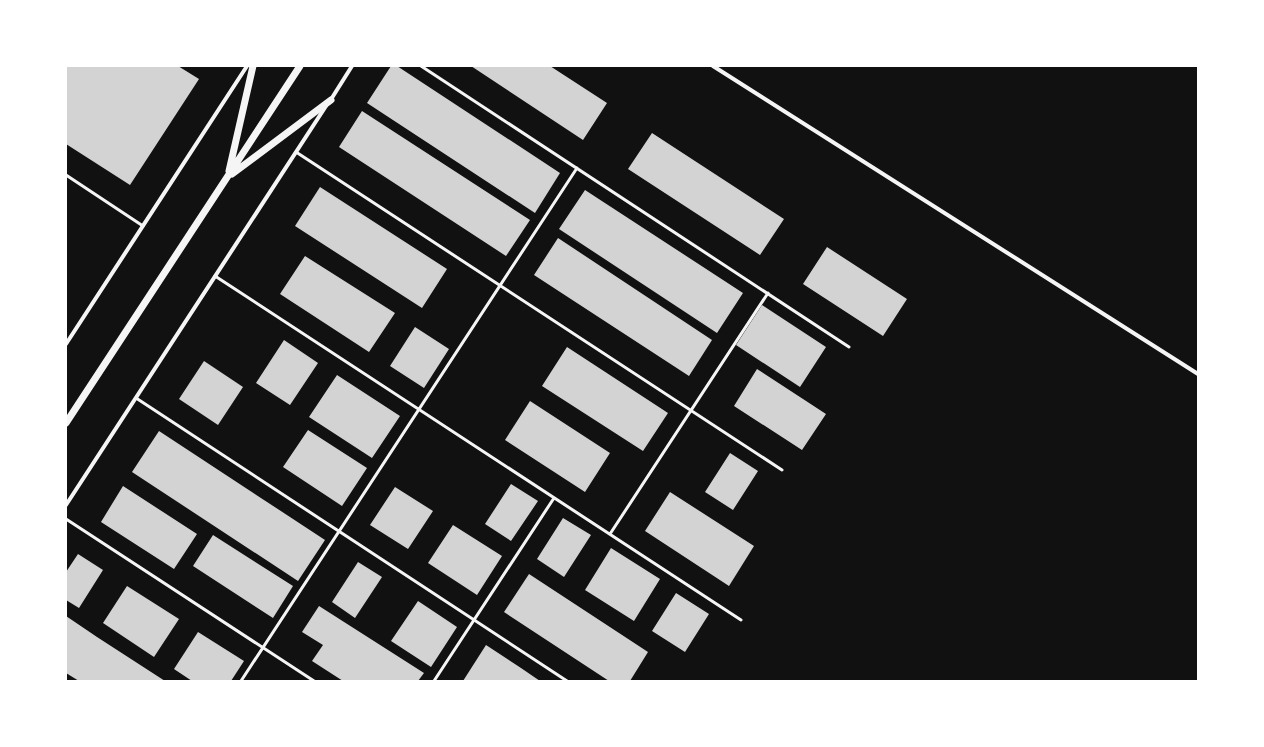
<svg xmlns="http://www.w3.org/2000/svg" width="1264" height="747" font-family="Arial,sans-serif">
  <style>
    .building { fill: #d3d3d3 }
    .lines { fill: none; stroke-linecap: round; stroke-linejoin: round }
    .service { stroke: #f5f5f5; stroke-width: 3 }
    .minor { stroke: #f5f5f5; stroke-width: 4 }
    .tertiary { stroke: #f5f5f5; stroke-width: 7 }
  </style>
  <rect width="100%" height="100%" fill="#111"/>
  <!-- building -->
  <path class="building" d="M 66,66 L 178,66 L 199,79 L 130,185 L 66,144 Z
    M 391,66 L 397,66 L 560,173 L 535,213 L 367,103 Z
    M 471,66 L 550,66 L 607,103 L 583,140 Z
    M 362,111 L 530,220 L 506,256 L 339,147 Z
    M 652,133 L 784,219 L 760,255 L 628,169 Z
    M 320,187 L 447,269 L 422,308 L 295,226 Z
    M 585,190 L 743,293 L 717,333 L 559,229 Z
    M 558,238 L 712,340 L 689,376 L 534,275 Z
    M 827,247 L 907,299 L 883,336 L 803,284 Z
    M 305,256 L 395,313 L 369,352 L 280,294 Z
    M 762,305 L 826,347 L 800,387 L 736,345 Z
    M 415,327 L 449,349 L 424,388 L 390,366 Z
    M 284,340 L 318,363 L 290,405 L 256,383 Z
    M 567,347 L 668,413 L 643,451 L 542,386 Z
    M 204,361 L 243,387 L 218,425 L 179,399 Z
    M 757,369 L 826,414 L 802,450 L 734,406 Z
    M 337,375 L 400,416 L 372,458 L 309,417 Z
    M 530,401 L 610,453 L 585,492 L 505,440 Z
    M 308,430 L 367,468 L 342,506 L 283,467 Z
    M 159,431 L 325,540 L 298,581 L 132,472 Z
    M 730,453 L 758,471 L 733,510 L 705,492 Z
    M 511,484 L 538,501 L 511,541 L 485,524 Z
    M 123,486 L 197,534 L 174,569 L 101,522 Z
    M 395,487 L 433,511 L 408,549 L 370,525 Z
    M 670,492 L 754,546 L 729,586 L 645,531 Z
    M 563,518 L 591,535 L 564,577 L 537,559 Z
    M 453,525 L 502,556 L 477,595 L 428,563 Z
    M 213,535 L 293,586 L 273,618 L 193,566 Z
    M 611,548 L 660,579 L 634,621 L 585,590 Z
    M 78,554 L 103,570 L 79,608 L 66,600 L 66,572 Z
    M 358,562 L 382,577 L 355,618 L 332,602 Z
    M 529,574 L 648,652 L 630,681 L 609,681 L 504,612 Z
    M 127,586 L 179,619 L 154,657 L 103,623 Z
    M 676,593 L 709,614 L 685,652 L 652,631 Z
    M 418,601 L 457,627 L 431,667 L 391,641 Z
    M 319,606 L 424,673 L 418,681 L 343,681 L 312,661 L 323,645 L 302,632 Z
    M 66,616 L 97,637 L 165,681 L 79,681 L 66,673 Z
    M 198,632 L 244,661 L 231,681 L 192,681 L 174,669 Z
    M 486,645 L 521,668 L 540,681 L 463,681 Z"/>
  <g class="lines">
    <!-- service -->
    <path class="service" d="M 421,66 L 849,347
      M 296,152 L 782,470
      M 66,175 L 143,226
      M 215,276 L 741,620
      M 136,398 L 567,681
      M 66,519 L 314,681
      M 610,534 L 768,293
      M 241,681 L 577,168
      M 434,681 L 554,498"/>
    <!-- minor -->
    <path class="minor" d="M 713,66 L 1198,374
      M 330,101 L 352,66
      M 66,344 L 247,66
      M 66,505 L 326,106"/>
    <!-- tertiary -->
    <path class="tertiary" d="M 229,171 L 253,66
      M 232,174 L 331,100
      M 66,423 L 300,66"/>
  </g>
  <!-- border -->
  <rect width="1264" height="747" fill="none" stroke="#ffffff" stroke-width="134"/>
</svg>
